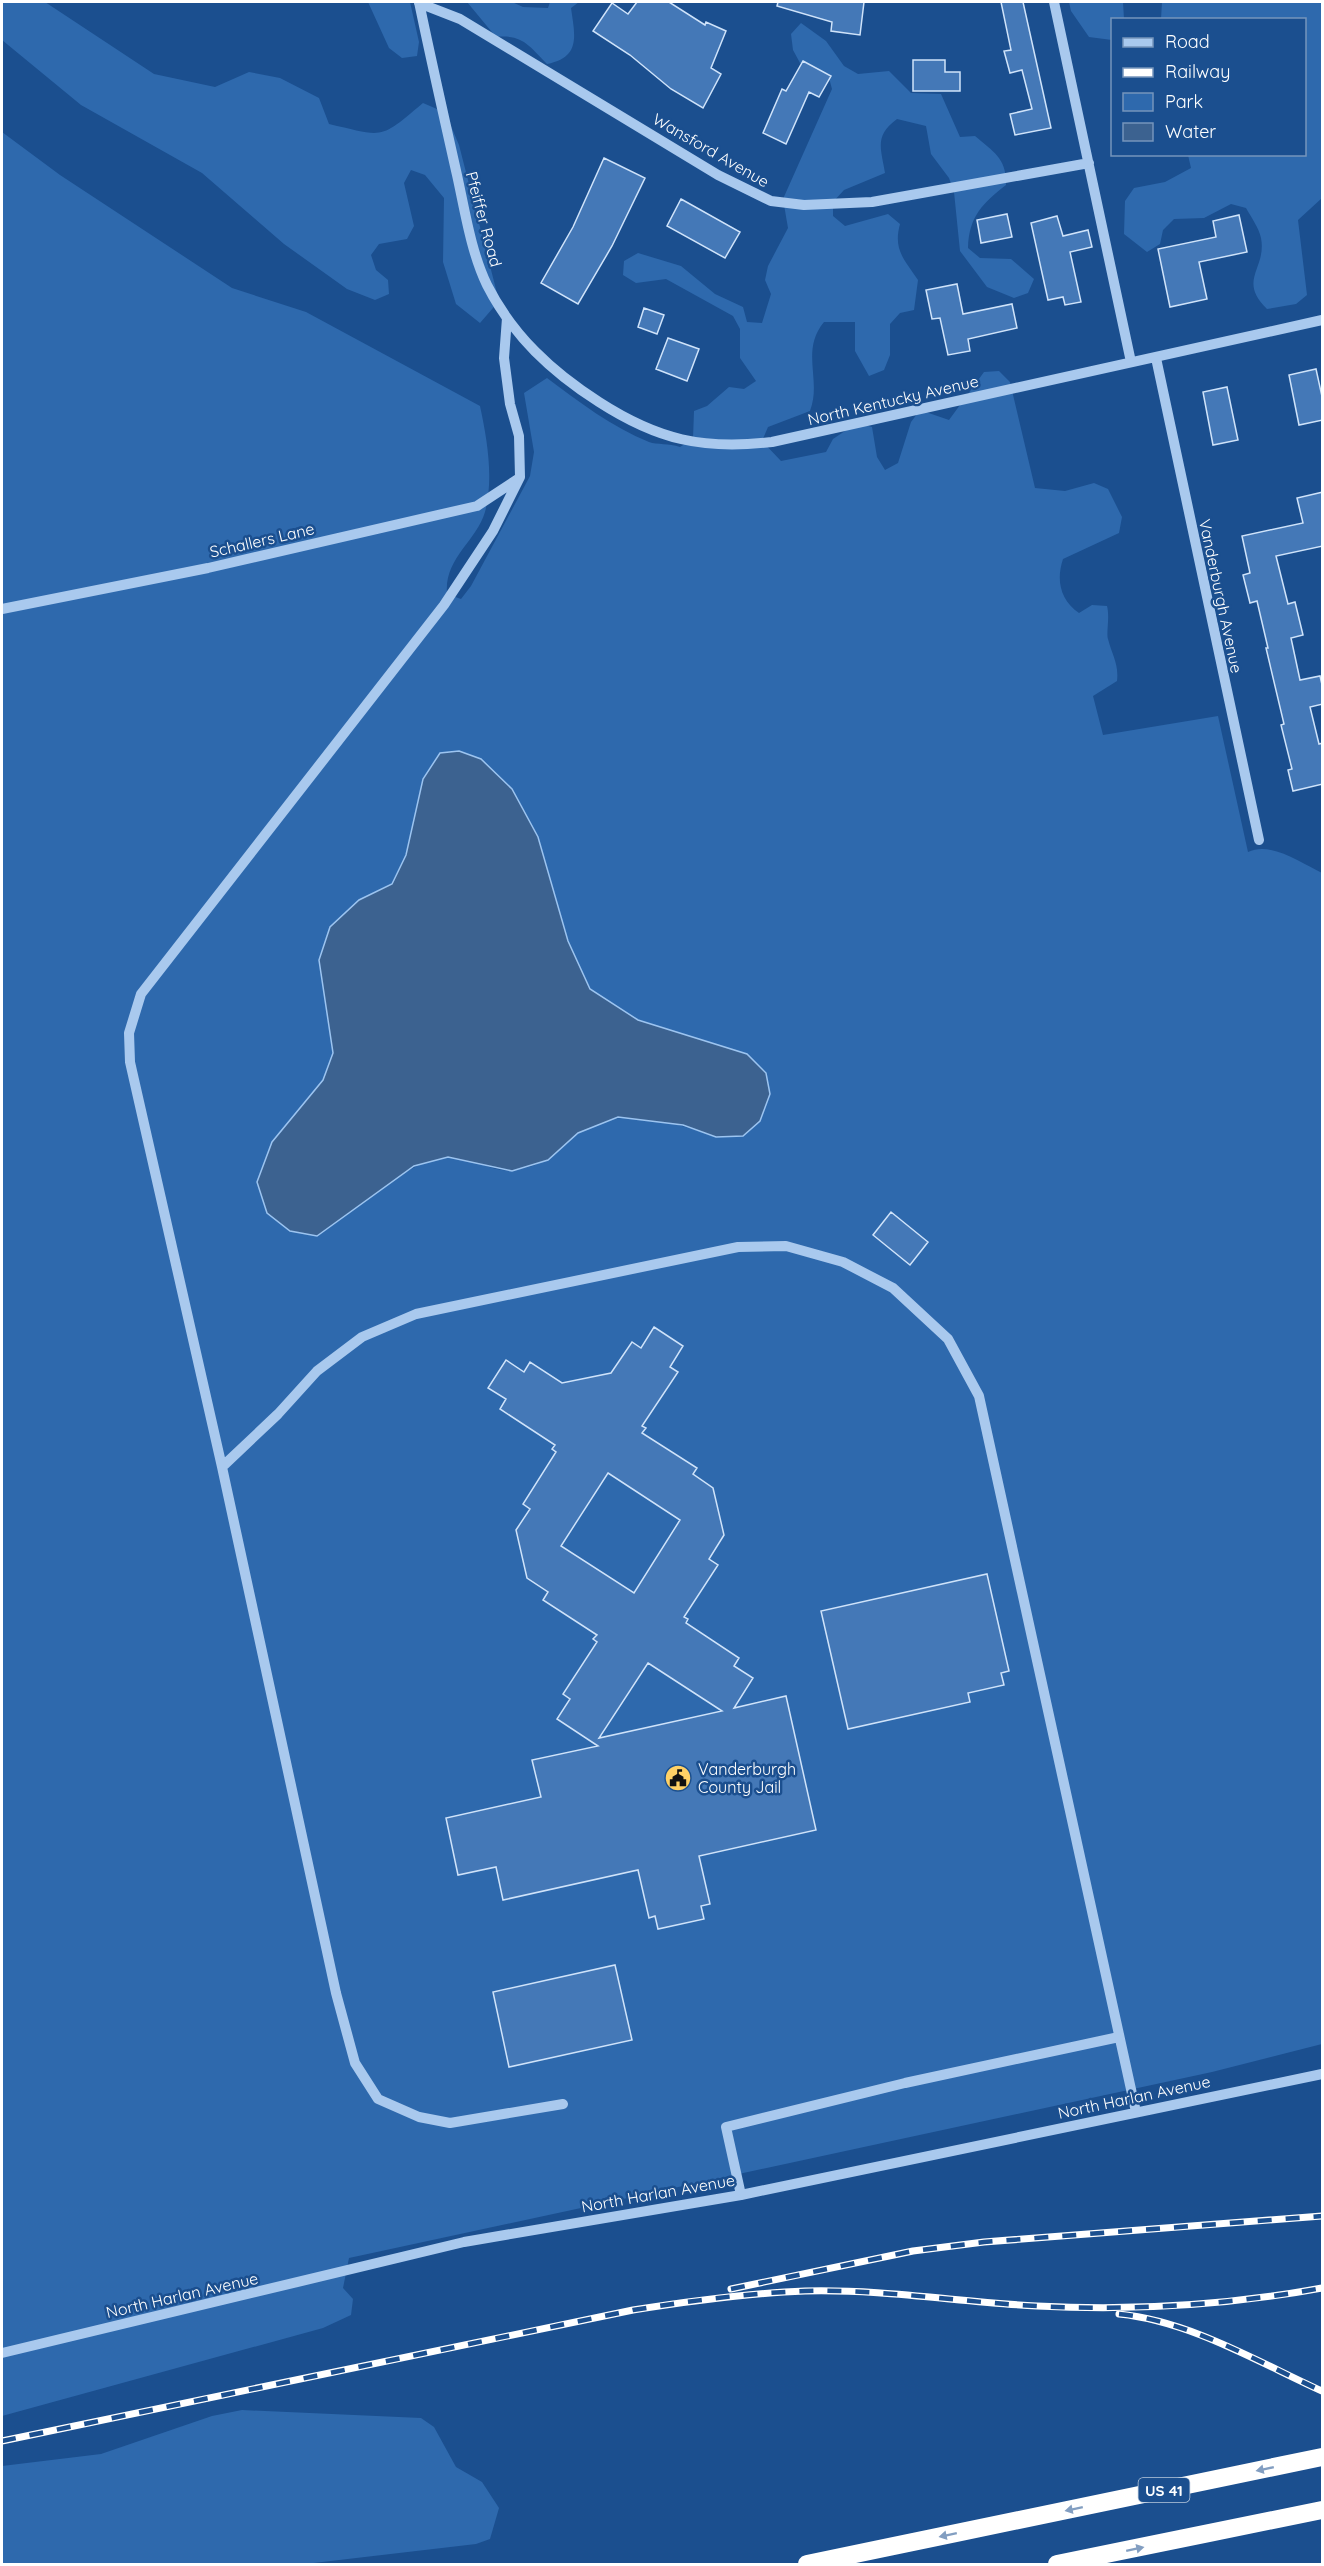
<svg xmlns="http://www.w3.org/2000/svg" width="1324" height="2566" font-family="Quicksand,sans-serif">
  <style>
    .green { fill: #2e69ad; fill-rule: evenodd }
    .water { fill: #3c6290; stroke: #9cc4f0; stroke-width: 1.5 }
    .building { fill: #4478b7; stroke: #cfe3fa; stroke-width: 1.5; fill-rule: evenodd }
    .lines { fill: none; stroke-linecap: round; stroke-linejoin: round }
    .minor { stroke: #a9c9ee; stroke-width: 10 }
    .highway { stroke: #fff; stroke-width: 18 }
    .rail-casing { stroke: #fff; stroke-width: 7 }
    .rail { stroke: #1b4f8f; stroke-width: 4.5; stroke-dasharray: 14; stroke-linecap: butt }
    .oneway { fill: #829ec1 }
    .labels { text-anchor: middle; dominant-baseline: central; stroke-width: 5; stroke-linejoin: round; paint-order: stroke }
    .shield { fill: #1b4f8f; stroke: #bbcadd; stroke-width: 1.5 }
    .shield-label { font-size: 15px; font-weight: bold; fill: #fff }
    .street-label { font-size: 16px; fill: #fff; stroke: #1b4f8f }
    .poi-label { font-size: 16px; fill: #fff; stroke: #1b4f8f; text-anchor: start }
  </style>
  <rect width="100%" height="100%" fill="#1b4f8f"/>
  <!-- green -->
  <path class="green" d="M 2,2 L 45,2 L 154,74 L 215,87 L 249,72 L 280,78 L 319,98 L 329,124 C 385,137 379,140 423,103 L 437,109 L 448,119 L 459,145 L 499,301 L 480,323 L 456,304 L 443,262 L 444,198 L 425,175 L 411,170 L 404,183 L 414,226 L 407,239 L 379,244 L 371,255 L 376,270 L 388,280 L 389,294 L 375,300 L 347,289 L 284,244 L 202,173 L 81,105 L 2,40 Z
    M 368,2 L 410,2 L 419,42 L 417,56 L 402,58 L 389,48 Z
    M 467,2 L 512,2 L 523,7 L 548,8 L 550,2 L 579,2 L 571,8 C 575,36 581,57 547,64 C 530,47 523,34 496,37 Z
    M 1069,2 L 1123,2 L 1124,19 L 1112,20 L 1112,40 L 1089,37 L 1071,11 Z
    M 1162,2 L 1322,2 L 1322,198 L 1298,220 L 1307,295 L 1296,304 L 1267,309 C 1237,280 1267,269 1261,238 C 1259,228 1251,217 1246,208 L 1231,204 L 1204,218 L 1174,219 L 1163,230 L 1160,244 L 1147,252 L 1124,234 L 1125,201 L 1134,188 L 1165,182 L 1191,168 L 1188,155 L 1304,154 L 1304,20 L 1161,19 Z
    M 801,23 L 826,41 L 844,66 L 858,74 L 889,71 L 911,93 L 941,94 L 960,137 L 975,136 C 994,152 1007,159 1006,185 C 983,203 969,216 968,248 L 980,258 L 1011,259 L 1034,279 L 1028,293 L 1014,298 L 987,287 L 960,251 L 954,192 L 949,178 L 931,154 L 926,126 L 897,119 C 874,136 881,148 885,173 L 844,190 L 833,202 L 833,216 L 845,226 L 888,214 L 900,224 C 893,250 904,259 918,280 L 914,310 L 900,313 L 890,324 L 890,355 L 884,370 L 869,376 L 855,351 L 855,322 L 824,322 C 800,351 822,380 810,411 L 768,427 L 762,441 L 781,461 L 826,452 L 833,439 L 857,423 L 872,427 L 877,457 L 885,470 L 898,463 L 911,422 L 920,410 L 949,420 L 984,372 L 999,371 L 1010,382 L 1035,488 L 1065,491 L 1094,483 L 1108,489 L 1122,517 L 1119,533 L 1063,559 C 1056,580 1060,600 1079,613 L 1092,605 L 1107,606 C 1110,617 1106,633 1108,639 C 1112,655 1119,664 1117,681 L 1093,696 L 1103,735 L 1218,716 L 1248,852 C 1271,841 1301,863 1322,873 L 1322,2044 L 1212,2072 L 349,2258 L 343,2288 L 353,2299 L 351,2315 L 323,2328 L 2,2416 L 2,132 L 60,175 L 232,288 L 306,312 L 480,406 C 487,439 494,478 485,512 C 476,542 444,558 447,594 L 461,599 L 471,586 L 530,476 L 534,452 L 524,393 L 547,378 C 579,402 612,427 649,442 C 657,445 669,443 680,447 L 693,439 L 694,411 L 707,406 L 729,387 L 744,389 L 756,381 L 740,358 L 740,329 L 733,316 L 666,279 L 636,283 L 623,275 L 624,261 L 638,253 L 681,266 L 715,294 L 743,307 L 747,322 L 762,323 L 771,294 L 765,280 L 768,266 L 788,228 L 783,199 L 832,89 L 828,74 L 800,63 L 793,50 L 791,34 ZM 481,759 L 512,789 L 538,837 L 568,941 L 590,989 L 638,1020 L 747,1054 L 716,1137 C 674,1122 616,1104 576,1134 C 551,1154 550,1164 515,1170 C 494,1174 470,1156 448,1157 C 412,1157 348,1214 317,1236 L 272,1142 L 323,1080 L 333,1053 L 329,1022 L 359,900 L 392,884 L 406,855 L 423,779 Z
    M 242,2410 L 421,2418 L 434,2427 L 456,2467 L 482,2482 L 499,2508 L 490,2539 L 476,2544 L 305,2564 L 2,2564 L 2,2466 L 101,2454 L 212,2416 Z"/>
  <!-- water -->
  <path class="water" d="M 459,751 L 481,759 L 512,789 L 538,837 L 568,941 L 590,989 L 638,1020 L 747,1054 L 766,1073 L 770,1094 L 760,1121 L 743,1136 L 716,1137 L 683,1125 L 618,1117 L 578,1133 L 548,1160 L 512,1171 L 448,1157 L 414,1166 L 317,1236 L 290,1231 L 267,1213 L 257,1182 L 272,1142 L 323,1080 L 333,1053 L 319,960 L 330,927 L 359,900 L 392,884 L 406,855 L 423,779 L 440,753 Z"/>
  <!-- building -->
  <path class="building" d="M 637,2 L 669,2 L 705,25 L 706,22 L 726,31 L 711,68 L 721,74 L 703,108 L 671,89 L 630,55 L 593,31 L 612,3 L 628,14 Z
    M 778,2 L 864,2 L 860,35 L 831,31 L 832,22 L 777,6 Z
    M 1001,2 L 1023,2 L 1051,128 L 1015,135 L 1010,114 L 1032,109 L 1022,70 L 1010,73 L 1004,51 L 1011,50 Z
    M 913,60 L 945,60 L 945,72 L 960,72 L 960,91 L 913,91 Z
    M 803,61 L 831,76 L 819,97 L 809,92 L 786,144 L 763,133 L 782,89 L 786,91 Z
    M 604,158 L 645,178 L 612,246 L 578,304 L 541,283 L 573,227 Z
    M 681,199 L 740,232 L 725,258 L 667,226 Z
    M 1007,214 L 1012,237 L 981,243 L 977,220 Z
    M 1239,215 L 1247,252 L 1199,262 L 1207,299 L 1170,307 L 1158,249 L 1216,237 L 1213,221 Z
    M 1057,216 L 1063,236 L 1088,230 L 1092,247 L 1070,252 L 1081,302 L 1065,305 L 1063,297 L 1048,300 L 1031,223 Z
    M 957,284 L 963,314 L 1012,304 L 1017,328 L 968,339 L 970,351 L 948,355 L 940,318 L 932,319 L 926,290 Z
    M 644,308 L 664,315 L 657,334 L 638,327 Z
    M 668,338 L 699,349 L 687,381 L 656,369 Z
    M 1316,369 L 1323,401 L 1323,420 L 1299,425 L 1289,375 Z
    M 1227,387 L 1238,440 L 1213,445 L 1203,392 Z
    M 1323,492 L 1323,546 L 1276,556 L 1288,604 L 1295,602 L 1303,635 L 1291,638 L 1300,680 L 1320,676 L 1323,689 L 1323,704 L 1310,707 L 1319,744 L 1323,743 L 1323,784 L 1293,791 L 1288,770 L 1292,769 L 1281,725 L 1284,724 L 1266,648 L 1268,648 L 1257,601 L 1250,603 L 1243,575 L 1250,573 L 1242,536 L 1303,523 L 1297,498 Z
    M 891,1212 L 928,1242 L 910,1265 L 873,1235 Z
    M 654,1327 L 683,1346 L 670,1367 L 678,1372 L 642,1426 L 646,1428 L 642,1433 L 697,1468 L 693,1474 L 713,1488 L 724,1535 L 709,1559 L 718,1565 L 684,1617 L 688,1619 L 686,1623 L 739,1658 L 734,1666 L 753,1678 L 734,1708 L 786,1696 L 816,1830 L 699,1856 L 710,1904 L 701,1906 L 704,1919 L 658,1929 L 655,1916 L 649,1918 L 638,1870 L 503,1900 L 496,1867 L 458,1875 L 446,1818 L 541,1797 L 532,1760 L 598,1746 L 557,1719 L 570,1699 L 563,1694 L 597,1642 L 593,1639 L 597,1635 L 543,1600 L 548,1592 L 527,1578 L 516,1530 L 530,1509 L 523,1504 L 556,1452 L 552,1449 L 555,1445 L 500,1409 L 506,1399 L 488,1388 L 506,1360 L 524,1372 L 530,1362 L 562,1383 L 611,1373 L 632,1342 L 641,1348 ZM 608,1473 L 680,1520 L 634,1593 L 561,1546 ZM 648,1663 L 722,1711 L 599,1738 Z
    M 987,1574 L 1009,1671 L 1001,1673 L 1004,1685 L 968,1693 L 970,1702 L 848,1729 L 821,1611 Z
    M 615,1965 L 632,2040 L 509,2067 L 493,1992 Z"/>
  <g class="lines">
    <!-- minor -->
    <path class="minor" d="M 419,2 C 431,60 444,117 457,175 C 465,211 471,252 487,285 C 513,336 552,372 599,402 C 658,440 703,450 772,442 L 1322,320
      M 1054,2 L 1131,362
      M 419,3 L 460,19 L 718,175 L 771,201 L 804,205 L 872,202 L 1089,163
      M 507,318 L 504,358 L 510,404 L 519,436 L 520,477 L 493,531 L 444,605 L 141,994 L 129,1033 L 130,1062 L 222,1467 L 336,1993 L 355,2063 L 378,2099 L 419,2117 L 450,2123 L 563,2104
      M 1156,358 L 1259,840
      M 2,609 L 208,568 L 477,506 L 518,479
      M 222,1467 L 278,1414 L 317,1371 L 362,1337 L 416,1314 L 738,1247 L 786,1246 L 843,1262 L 893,1288 L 948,1339 L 979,1396 L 1136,2112
      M 741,2195 L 726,2127 L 905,2083 L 1119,2037
      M 2,2353 L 464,2242 L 741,2195 L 1322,2074"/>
    <!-- highway -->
    <path class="highway" d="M 807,2564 L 1322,2457
      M 1057,2564 L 1322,2510"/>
    <defs>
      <path id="rail" d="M 731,2289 L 913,2251 L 984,2242 L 1322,2216
        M 1119,2314 C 1190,2321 1258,2362 1322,2391
        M 2,2441 L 633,2310 C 690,2301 747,2293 805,2291 C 883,2289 959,2302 1037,2306 C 1132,2311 1229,2305 1322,2288"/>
    </defs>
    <!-- rail casing -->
    <use href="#rail" class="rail-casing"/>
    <!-- rail -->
    <use href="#rail" class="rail"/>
  </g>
  <!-- one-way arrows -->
  <defs><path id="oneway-solid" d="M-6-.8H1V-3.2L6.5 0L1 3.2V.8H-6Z" transform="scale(1.5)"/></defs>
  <g class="oneway">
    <use href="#oneway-solid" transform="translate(1265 2469) rotate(168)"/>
    <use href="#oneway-solid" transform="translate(1074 2509) rotate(168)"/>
    <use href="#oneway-solid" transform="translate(948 2535) rotate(168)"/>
    <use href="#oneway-solid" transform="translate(1135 2549) rotate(-12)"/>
  </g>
  <!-- icons -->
  <defs>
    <symbol id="civic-disc" viewBox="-11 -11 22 22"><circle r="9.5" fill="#ffd166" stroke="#1b4f8f"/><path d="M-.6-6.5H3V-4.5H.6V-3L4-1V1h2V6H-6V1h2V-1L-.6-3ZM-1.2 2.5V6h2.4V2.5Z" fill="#111"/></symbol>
  </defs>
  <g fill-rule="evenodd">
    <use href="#civic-disc" x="663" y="1763" width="30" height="30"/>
  </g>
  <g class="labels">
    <!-- shield labels -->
    <rect class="shield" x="1138.5" y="2478" width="51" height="24" rx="4.5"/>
    <g class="shield-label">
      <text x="1164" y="2490">US 41</text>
    </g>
    <!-- street labels -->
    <g class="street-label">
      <text transform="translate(711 150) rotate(30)">Wansford Avenue</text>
      <text transform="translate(484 219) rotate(75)">Pfeiffer Road</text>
      <text transform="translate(893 400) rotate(-13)">North Kentucky Avenue</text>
      <text transform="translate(262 540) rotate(-13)">Schallers Lane</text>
      <text transform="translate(1221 596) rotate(78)">Vanderburgh Avenue</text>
      <text transform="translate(1134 2097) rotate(-12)">North Harlan Avenue</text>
      <text transform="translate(658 2193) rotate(-10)">North Harlan Avenue</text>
      <text transform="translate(182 2295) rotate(-13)">North Harlan Avenue</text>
    </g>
    <!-- poi labels -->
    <g class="poi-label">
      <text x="698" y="1769">Vanderburgh<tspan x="698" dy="18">County Jail</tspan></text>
    </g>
  </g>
  <!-- border -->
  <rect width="1324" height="2566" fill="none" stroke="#ffffff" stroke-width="6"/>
  <!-- legend -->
  <rect x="1111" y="18" width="195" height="138" fill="#1b4f8f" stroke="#7695bc" stroke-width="1.5"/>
  <rect x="1123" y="38" width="30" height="9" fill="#a9c9ee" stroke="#7695bc" stroke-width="1.5"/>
  <text x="1165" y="48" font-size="18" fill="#ffffff">Road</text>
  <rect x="1123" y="68" width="30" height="9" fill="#ffffff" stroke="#7695bc" stroke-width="1.5"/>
  <text x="1165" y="78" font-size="18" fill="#ffffff">Railway</text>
  <rect x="1123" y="93" width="30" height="18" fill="#2e69ad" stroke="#7695bc" stroke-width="1.5"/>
  <text x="1165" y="108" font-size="18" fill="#ffffff">Park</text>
  <rect x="1123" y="123" width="30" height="18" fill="#3c6290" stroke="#7695bc" stroke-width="1.5"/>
  <text x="1165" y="138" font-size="18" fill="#ffffff">Water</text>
</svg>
